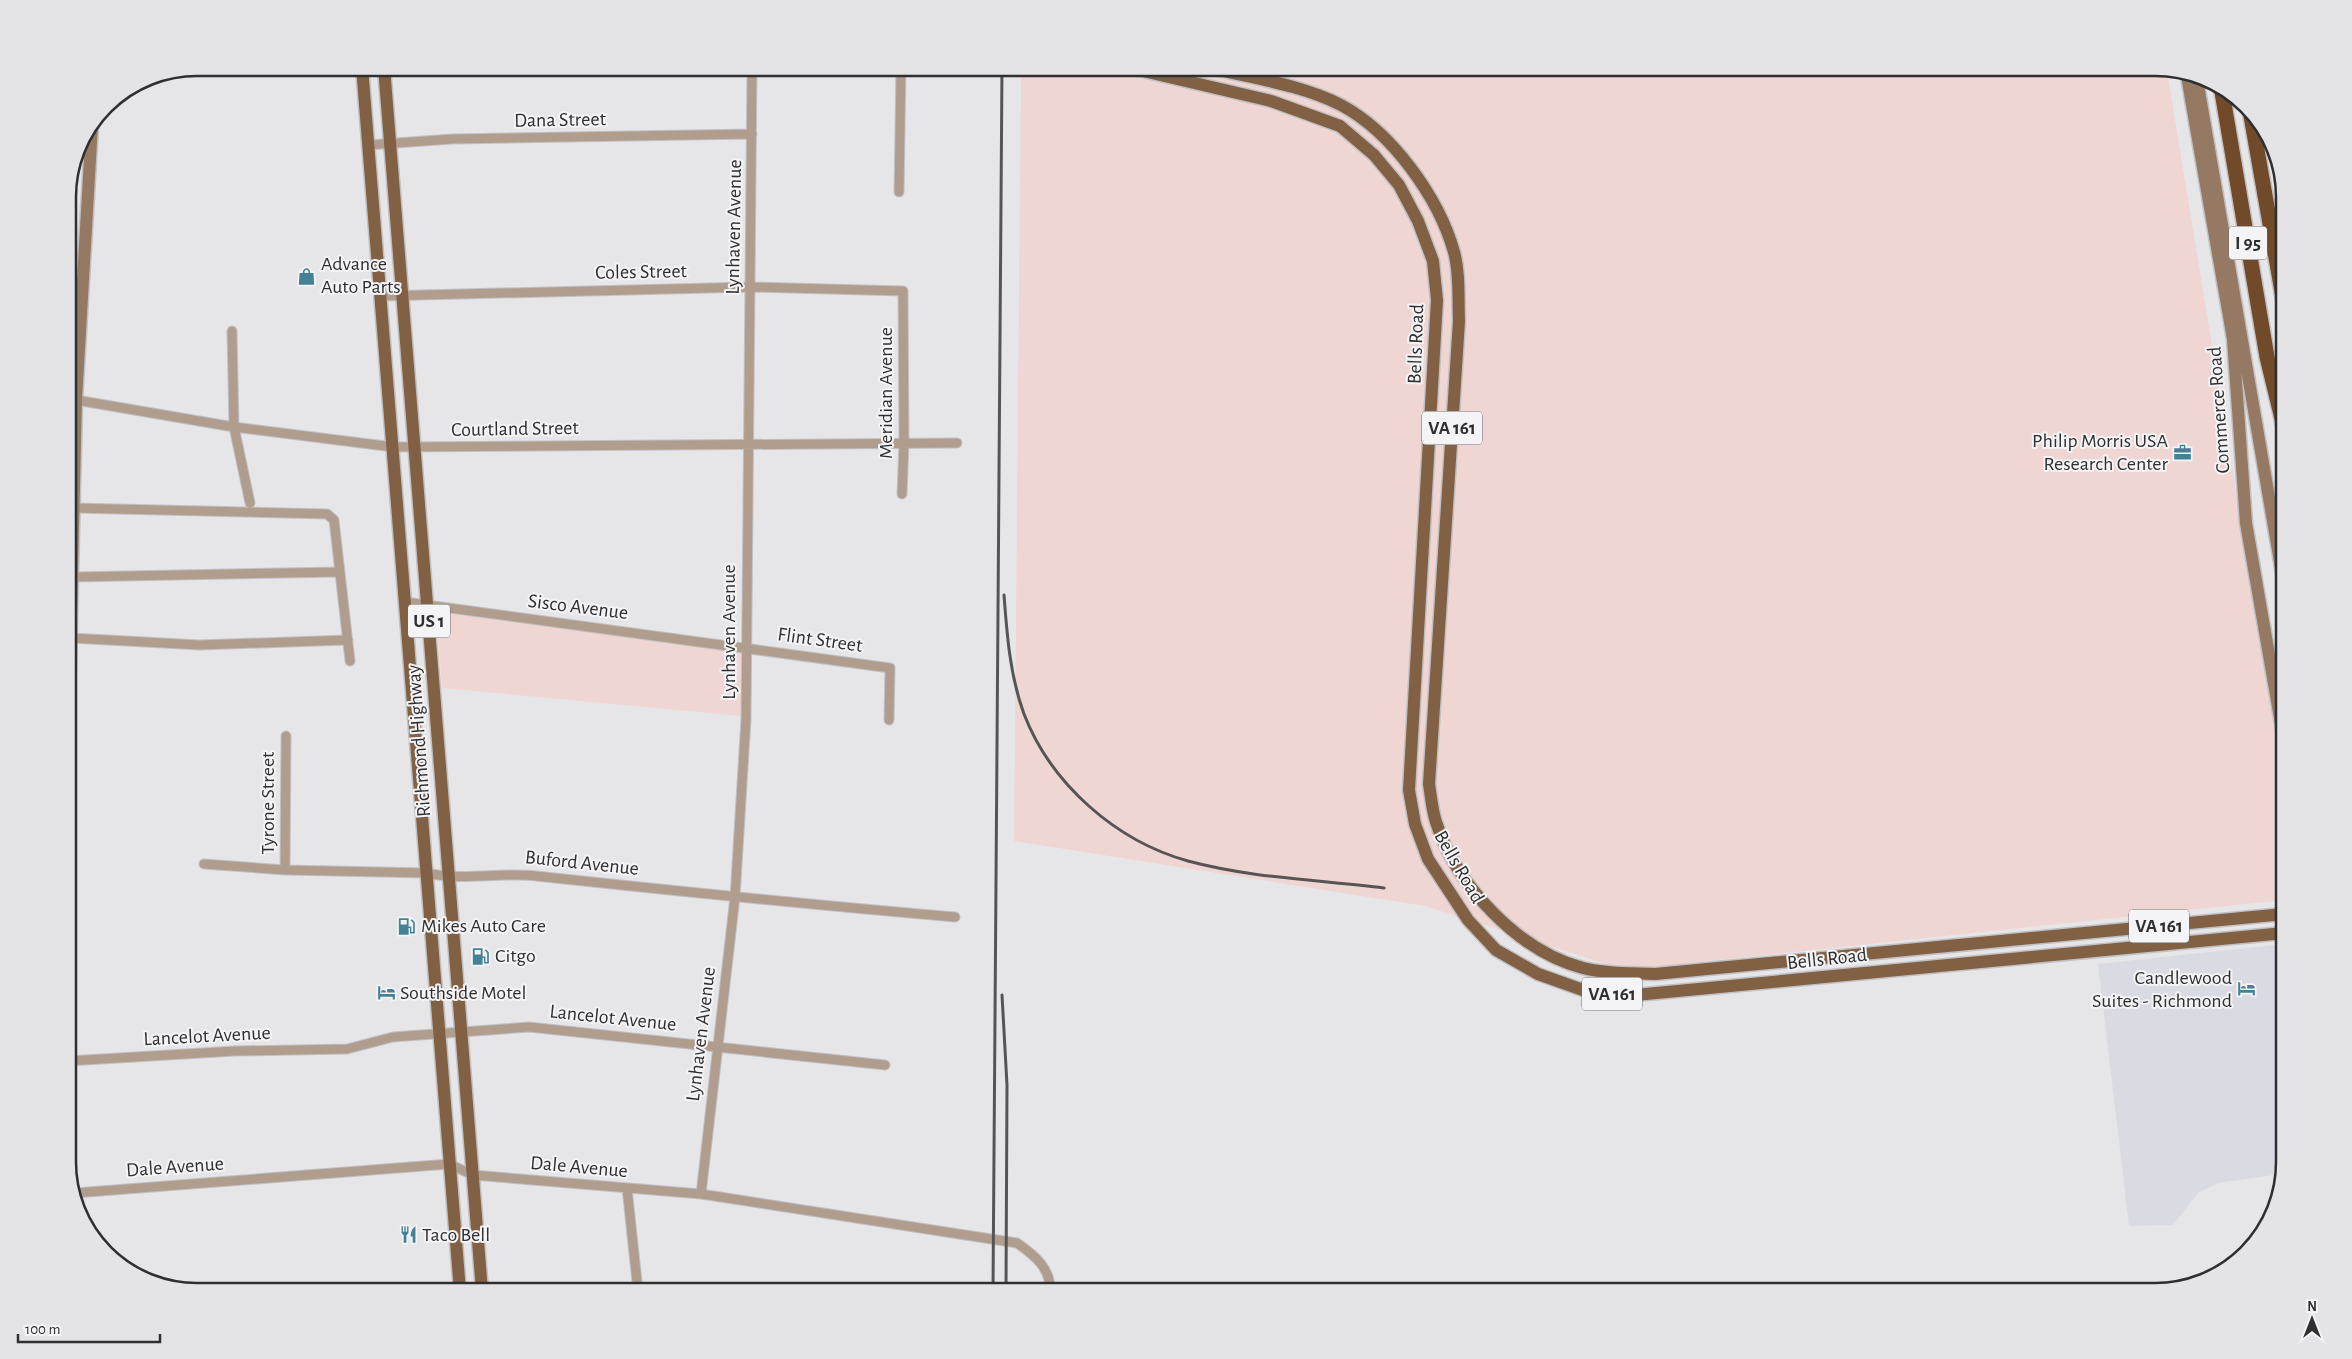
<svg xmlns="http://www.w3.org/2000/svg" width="2352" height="1359" font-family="'Alegreya Sans',sans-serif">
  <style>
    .built { fill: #dadae3 }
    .industrial { fill: #f0d6d2 }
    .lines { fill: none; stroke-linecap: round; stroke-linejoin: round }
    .street-casing { stroke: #c1c1c4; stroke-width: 11 }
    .secondary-casing { stroke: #c1c1c4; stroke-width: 15 }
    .primary-casing { stroke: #c1c1c4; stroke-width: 15 }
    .highway-casing { stroke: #c1c1c4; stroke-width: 18 }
    .street { stroke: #b19d8e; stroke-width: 9 }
    .secondary { stroke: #967963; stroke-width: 12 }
    .primary { stroke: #826044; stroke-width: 12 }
    .highway { stroke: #704a29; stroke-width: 15 }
    .rail { stroke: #555556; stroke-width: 3 }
    .labels { text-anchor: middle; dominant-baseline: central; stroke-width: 4; stroke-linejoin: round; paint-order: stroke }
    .shield { fill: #f4f4f6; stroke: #6a6a6b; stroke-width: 1 }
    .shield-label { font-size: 19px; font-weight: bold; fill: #2f2f30 }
    .street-label { font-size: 20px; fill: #2f2f30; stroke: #f4f4f6 }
    .poi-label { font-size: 20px; fill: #2f2f30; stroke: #f4f4f6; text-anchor: start }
    .rim { fill: none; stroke: #2f2f30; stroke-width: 2.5 }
  </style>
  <rect width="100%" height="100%" fill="#e6e6e9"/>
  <!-- built -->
  <path class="built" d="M 2284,944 L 2284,1162 L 2281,1174 L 2218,1183 L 2198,1193 L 2173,1225 L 2129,1226 L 2098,964 Z"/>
  <!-- industrial -->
  <path class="industrial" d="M 2155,67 L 2167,71 L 2284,783 L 2284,900 L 1625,970 L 1425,906 L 1014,841 L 1021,68 Z
    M 436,612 L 742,652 L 741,716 L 442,688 Z"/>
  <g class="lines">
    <defs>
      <path id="street" d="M 369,145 L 452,139 L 752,134
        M 899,192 L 901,67
        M 381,296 L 750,287 L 903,291 L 904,443 L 902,494
        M 232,331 L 234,427 L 250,503
        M 76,400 L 234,427 L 393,447 L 957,443
        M 74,508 L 327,514 L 334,520 L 350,661
        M 73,577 L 340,572
        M 405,602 L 890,668 L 889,720
        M 71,638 L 200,645 L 348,640
        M 204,864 L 285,870 L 427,873 C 463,881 499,872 536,876 C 676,891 815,905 955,917
        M 285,870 L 286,736
        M 68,1061 L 235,1051 L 347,1049 L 393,1037 L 529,1027 L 885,1065
        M 627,1188 L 638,1291
        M 75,1193 L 449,1164 L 473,1175 L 701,1194 L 1017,1243 C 1034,1255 1051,1268 1050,1291
        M 701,1194 L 735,897 L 746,719 L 752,67"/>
      <path id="secondary" d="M 2187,76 L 2233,339 L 2246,523 L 2284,741
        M 2197,79 L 2284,585
        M 68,743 L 76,400 L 92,125"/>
      <path id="primary" d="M 362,67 L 460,1291
        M 384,67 L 482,1291
        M 1126,67 L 1271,101 L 1340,126 L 1374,155 L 1399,185 L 1418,221 L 1433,261 L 1437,300 L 1409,790 L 1415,824 L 1428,859 L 1468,920 L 1496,950 L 1538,974 L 1583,990 L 1625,996 L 2284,933
        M 1206,67 C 1250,78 1300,84 1341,105 C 1392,132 1439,198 1454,252 C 1460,273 1458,299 1459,321 L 1429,784 C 1431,796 1432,810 1436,822 C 1456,885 1518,951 1583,968 C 1606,974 1631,973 1655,974 L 2284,914"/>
      <path id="highway" d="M 2221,86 L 2267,357 L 2284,427
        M 2251,116 L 2284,303"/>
    </defs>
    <!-- street casing -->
    <use href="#street" class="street-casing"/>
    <!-- secondary casing -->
    <use href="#secondary" class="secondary-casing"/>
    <!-- primary casing -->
    <use href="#primary" class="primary-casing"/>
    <!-- highway casing -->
    <use href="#highway" class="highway-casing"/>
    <!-- street -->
    <use href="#street" class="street"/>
    <!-- secondary -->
    <use href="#secondary" class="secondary"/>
    <!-- primary -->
    <use href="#primary" class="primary"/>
    <!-- highway -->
    <use href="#highway" class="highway"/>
    <!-- rail -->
    <path class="rail" d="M 1004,595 C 1007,635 1010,676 1024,714 C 1051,784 1116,841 1188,861 C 1251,878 1319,880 1384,888
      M 1002,995 L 1007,1085 L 1006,1291
      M 993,1291 L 1002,67"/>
  </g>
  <!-- icons -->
  <defs>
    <symbol id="shop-bare" viewBox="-9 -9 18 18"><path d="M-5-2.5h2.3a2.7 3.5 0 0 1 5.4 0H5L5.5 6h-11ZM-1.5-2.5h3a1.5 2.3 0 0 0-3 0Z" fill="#438196" stroke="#f4f4f6" stroke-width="2.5" paint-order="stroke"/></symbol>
    <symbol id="office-bare" viewBox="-9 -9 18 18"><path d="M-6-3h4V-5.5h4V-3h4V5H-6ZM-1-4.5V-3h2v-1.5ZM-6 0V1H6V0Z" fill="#438196" stroke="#f4f4f6" stroke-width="2.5" paint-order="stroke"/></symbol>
    <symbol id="fuel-bare" viewBox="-9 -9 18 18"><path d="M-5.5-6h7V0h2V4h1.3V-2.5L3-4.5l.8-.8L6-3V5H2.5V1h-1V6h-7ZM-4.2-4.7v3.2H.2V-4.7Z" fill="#438196" stroke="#f4f4f6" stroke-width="2.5" paint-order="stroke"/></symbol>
    <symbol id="hotel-bare" viewBox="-9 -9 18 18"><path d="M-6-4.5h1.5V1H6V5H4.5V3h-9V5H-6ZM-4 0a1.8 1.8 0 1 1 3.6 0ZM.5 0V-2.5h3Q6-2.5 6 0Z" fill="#438196" stroke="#f4f4f6" stroke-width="2.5" paint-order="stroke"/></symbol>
    <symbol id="restaurant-bare" viewBox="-9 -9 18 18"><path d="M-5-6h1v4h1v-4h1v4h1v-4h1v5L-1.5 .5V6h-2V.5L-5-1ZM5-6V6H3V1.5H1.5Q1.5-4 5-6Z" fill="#438196" stroke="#f4f4f6" stroke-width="2.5" paint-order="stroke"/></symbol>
  </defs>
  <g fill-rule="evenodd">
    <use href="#shop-bare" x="294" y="264" width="25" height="25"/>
    <use href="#office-bare" x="2170" y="440" width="25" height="25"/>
    <use href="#fuel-bare" x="394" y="914" width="25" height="25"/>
    <use href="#fuel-bare" x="468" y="944" width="25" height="25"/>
    <use href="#hotel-bare" x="2234" y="976" width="25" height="25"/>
    <use href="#hotel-bare" x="374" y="980" width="25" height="25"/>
    <use href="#restaurant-bare" x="396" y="1222" width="25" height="25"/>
  </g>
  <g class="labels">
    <!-- shield labels -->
    <g class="shield">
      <rect x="2229" y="226.5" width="38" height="33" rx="4"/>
      <rect x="1422" y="411.5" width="60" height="33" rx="4"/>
      <rect x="408" y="604.5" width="42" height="33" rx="4"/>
      <rect x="2129" y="909.5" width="60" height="33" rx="4"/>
      <rect x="1582" y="977.5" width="60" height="33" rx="4"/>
    </g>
    <g class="shield-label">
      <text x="2248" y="243">I 95</text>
      <text x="1452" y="428">VA 161</text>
      <text x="429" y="621">US 1</text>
      <text x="2159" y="926">VA 161</text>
      <text x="1612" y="994">VA 161</text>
    </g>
    <!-- street labels -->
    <g class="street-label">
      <text transform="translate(560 120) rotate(-1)">Dana Street</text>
      <text transform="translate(734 227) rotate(-89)">Lynhaven Avenue</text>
      <text transform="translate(641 272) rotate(-1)">Coles Street</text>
      <text transform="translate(1416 344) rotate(-88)">Bells Road</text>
      <text transform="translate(886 393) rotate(-90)">Meridian Avenue</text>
      <text transform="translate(2219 410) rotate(-94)">Commerce Road</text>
      <text transform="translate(515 429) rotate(-1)">Courtland Street</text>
      <text transform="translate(578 607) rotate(7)">Sisco Avenue</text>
      <text transform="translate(729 632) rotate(-90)">Lynhaven Avenue</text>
      <text transform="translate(820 640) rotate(8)">Flint Street</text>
      <text transform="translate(419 741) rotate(-94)">Richmond Highway</text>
      <text transform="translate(268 803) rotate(-90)">Tyrone Street</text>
      <text transform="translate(582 863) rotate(6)">Buford Avenue</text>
      <text transform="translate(1459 867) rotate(60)">Bells Road</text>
      <text transform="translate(1827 959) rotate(-6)">Bells Road</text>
      <text transform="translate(613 1018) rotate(6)">Lancelot Avenue</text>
      <text transform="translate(701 1034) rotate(-83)">Lynhaven Avenue</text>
      <text transform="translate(207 1036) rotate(-3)">Lancelot Avenue</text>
      <text transform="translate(175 1167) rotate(-4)">Dale Avenue</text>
      <text transform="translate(579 1167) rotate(5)">Dale Avenue</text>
    </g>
    <!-- poi labels -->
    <g class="poi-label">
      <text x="321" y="264">Advance<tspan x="321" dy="23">Auto Parts</tspan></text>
      <text x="2168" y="441" text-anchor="end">Philip Morris USA<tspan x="2168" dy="23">Research Center</tspan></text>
      <text x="421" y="926">Mikes Auto Care</text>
      <text x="495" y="956">Citgo</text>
      <text x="2232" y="978" text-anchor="end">Candlewood<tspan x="2232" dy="23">Suites - Richmond</tspan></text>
      <text x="400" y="993">Southside Motel</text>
      <text x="422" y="1235">Taco Bell</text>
    </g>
  </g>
  <!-- crop -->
  <path d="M0 0H2352V1359H0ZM197 76H2155A121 121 0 0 1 2276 197V1162A121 121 0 0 1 2155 1283H197A121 121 0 0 1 76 1162V197A121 121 0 0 1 197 76Z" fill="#e4e4e6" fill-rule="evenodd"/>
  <path class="rim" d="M197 76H2155A121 121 0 0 1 2276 197V1162A121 121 0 0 1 2155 1283H197A121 121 0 0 1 76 1162V197A121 121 0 0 1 197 76Z"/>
  <!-- north arrow -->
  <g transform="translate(2312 1319)" stroke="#f4f4f6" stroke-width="4" paint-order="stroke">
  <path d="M0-4L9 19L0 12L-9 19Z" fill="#2f2f30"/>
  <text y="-8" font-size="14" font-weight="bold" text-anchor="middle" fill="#2f2f30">N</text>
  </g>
  <!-- scale -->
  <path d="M18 1334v8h142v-8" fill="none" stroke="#2f2f30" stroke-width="2.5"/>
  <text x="25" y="1334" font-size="15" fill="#2f2f30" stroke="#f4f4f6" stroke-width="4" paint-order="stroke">100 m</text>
</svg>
